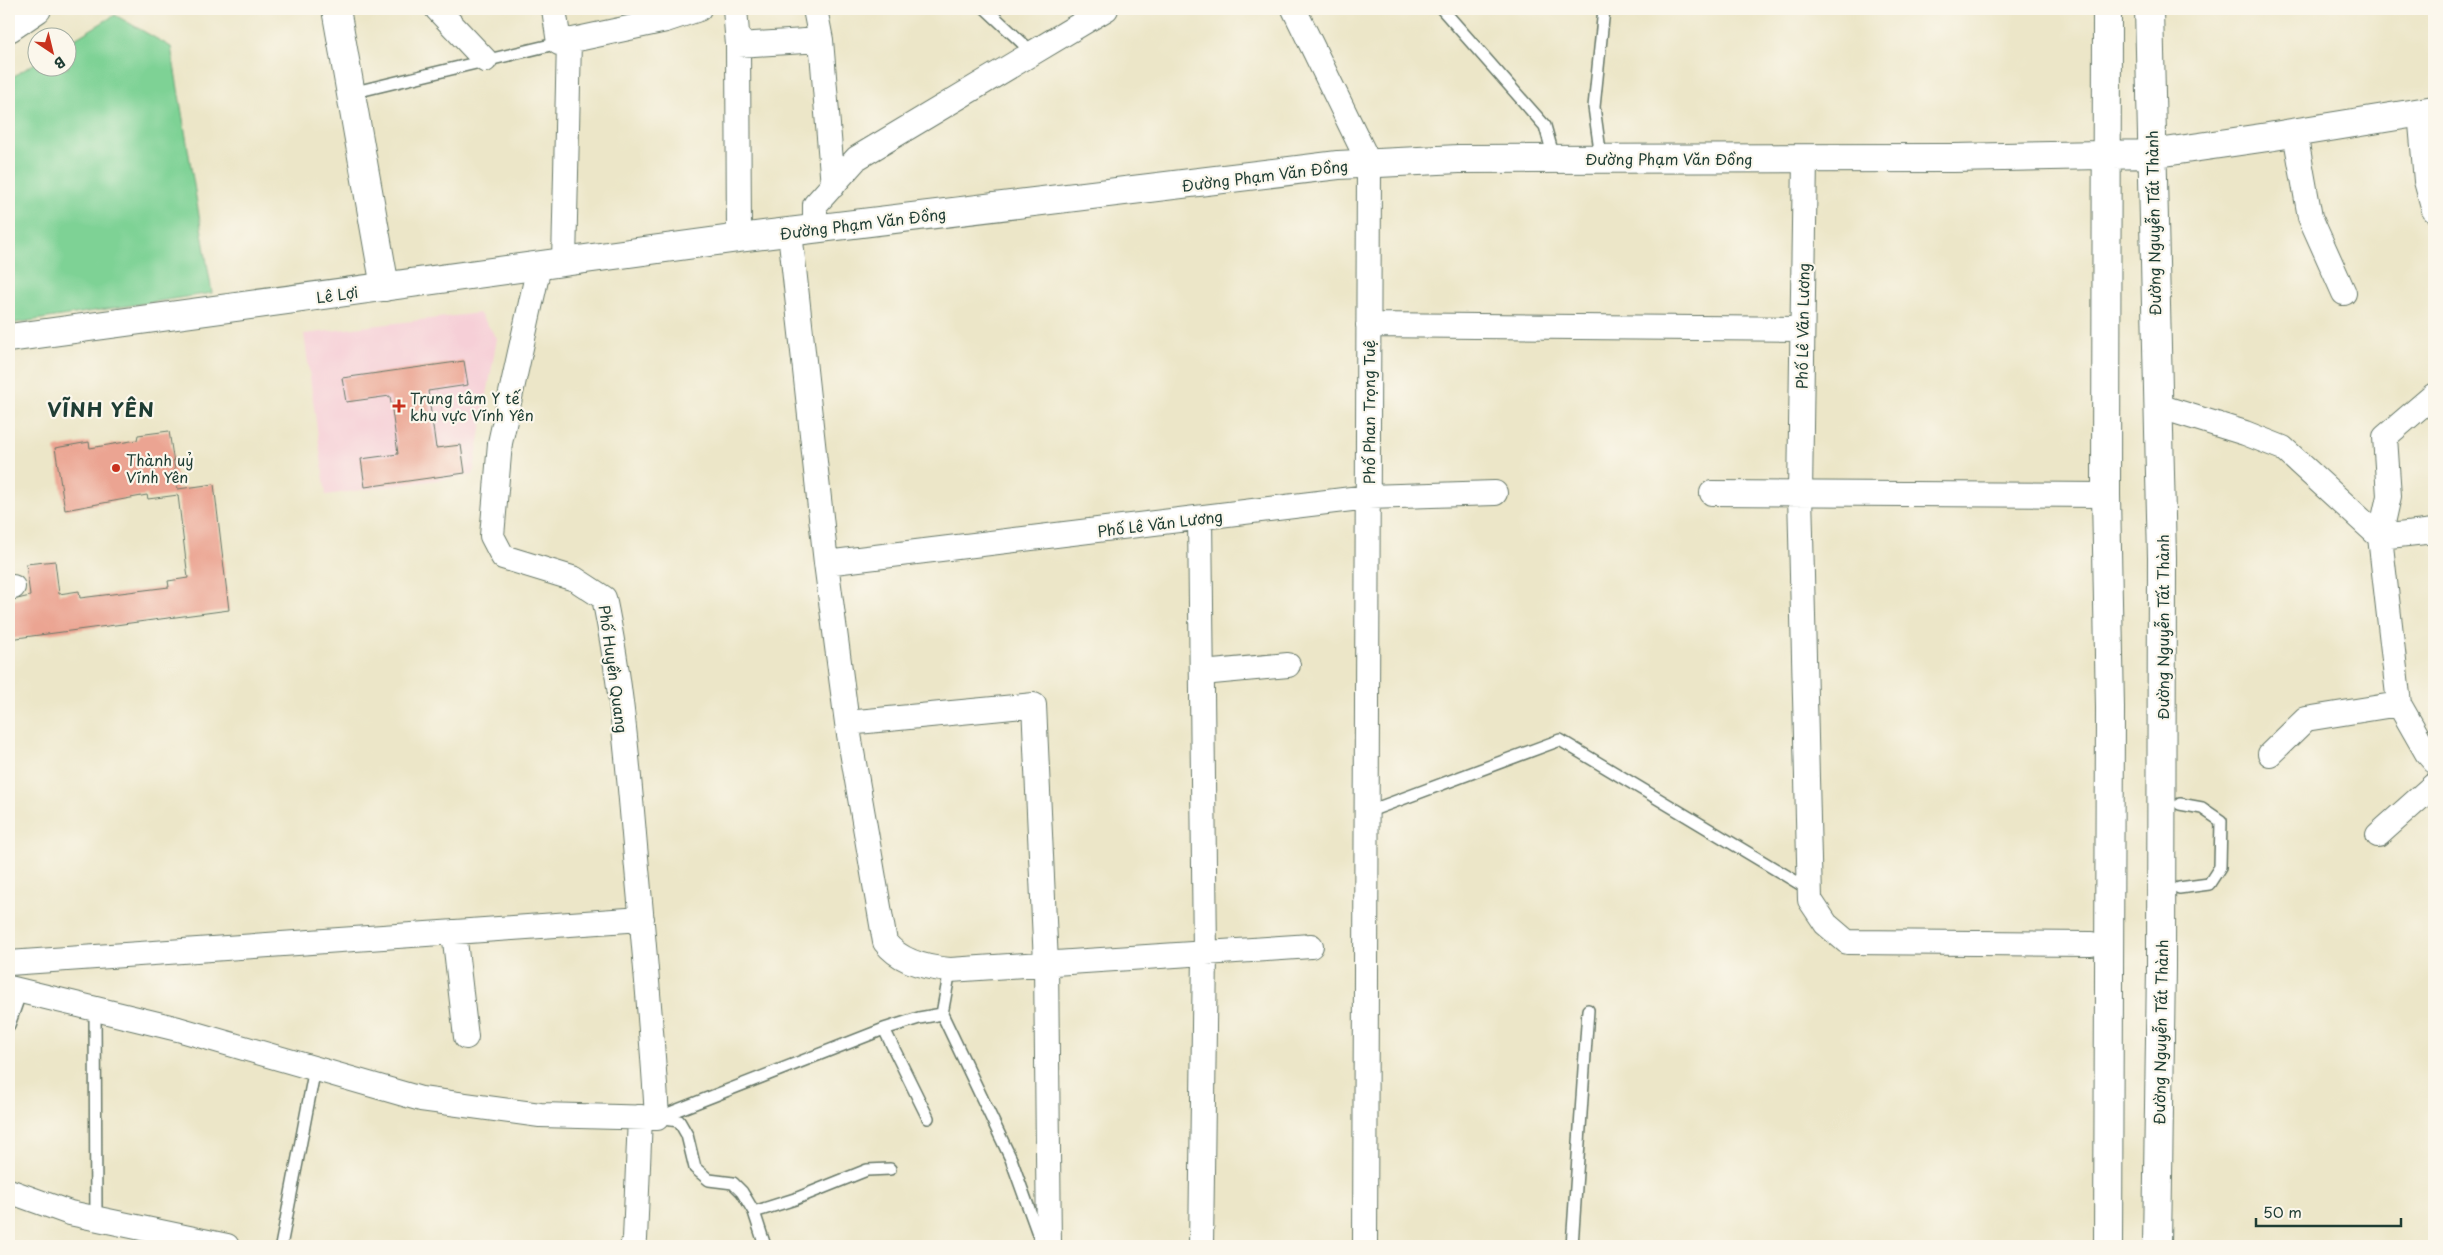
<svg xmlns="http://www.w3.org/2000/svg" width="2443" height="1255" font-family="'Playpen Sans',sans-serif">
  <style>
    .built { fill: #f6cfd7 }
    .green { fill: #7ed295; stroke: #4e8864 }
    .building { fill: #eba492 }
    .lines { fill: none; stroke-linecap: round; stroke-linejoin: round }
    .lane-casing { stroke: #677868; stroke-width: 14 }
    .street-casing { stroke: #677868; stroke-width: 26 }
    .secondary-casing { stroke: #677868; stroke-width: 30 }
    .primary-casing { stroke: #677868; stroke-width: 30 }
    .lane { stroke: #fff; stroke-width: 11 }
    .street { stroke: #fff; stroke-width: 24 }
    .secondary { stroke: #fff; stroke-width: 28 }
    .primary { stroke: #fff; stroke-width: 28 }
    .poi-dot { fill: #c8321e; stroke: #fbf7ec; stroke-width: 2 }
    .labels { text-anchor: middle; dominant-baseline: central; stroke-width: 4.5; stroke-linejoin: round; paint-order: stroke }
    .street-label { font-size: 15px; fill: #1f3d34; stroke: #fbf7ec }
    .poi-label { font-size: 15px; fill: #1f3d34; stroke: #fbf7ec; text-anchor: start }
    .district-label { font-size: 20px; font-weight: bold; letter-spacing: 1px; fill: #1f3d34; stroke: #fbf7ec }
  </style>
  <rect width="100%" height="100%" fill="#fbf7ec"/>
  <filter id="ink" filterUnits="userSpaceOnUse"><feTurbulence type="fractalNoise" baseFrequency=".02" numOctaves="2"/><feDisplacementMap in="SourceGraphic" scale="10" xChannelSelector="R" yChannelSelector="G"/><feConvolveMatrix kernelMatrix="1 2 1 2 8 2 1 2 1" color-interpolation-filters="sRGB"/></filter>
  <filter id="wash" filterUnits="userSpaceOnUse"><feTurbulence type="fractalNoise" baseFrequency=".0096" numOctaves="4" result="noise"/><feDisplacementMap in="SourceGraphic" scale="20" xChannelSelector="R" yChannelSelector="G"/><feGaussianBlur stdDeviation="1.12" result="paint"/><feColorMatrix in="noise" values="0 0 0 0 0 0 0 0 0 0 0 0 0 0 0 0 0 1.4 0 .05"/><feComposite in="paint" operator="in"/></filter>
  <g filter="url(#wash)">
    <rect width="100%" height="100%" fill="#ece6c8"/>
    <!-- built -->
    <path class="built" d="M 479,313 L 497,338 L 473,475 L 326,495 L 304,334 Z"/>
    <!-- green -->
    <path class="green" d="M 115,15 L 171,47 L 212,293 L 9,324 L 9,79 L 37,62 L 38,68 L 68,68 L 68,43 Z"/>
    <g id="blocks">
      <!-- building -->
      <path class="building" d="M 464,361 L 468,385 L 428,391 L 436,448 L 461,445 L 465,473 L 365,487 L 361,459 L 398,454 L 390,396 L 346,402 L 342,378 Z
        M 169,431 L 178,489 L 214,484 L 229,610 L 9,639 L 9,601 L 30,596 L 26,564 L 55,561 L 59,594 L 79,591 L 80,598 L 169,587 L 168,581 L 188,578 L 178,495 L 148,499 L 147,495 L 65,510 L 55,448 L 89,442 L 90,448 L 137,440 L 138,435 Z"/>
    </g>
  </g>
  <g filter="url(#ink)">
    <use href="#blocks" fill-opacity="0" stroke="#677868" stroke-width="1"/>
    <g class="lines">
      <defs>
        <path id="lane" d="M 986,9 L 1033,53
          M 1442,9 L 1545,126 L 1554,158
          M 351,93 L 559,43
          M 1601,158 L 1594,107 L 1604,9
          M 1367,812 L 1560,740 L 1810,890
          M 2179,888 L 2209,884 L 2220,867 L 2221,821 L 2202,808 L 2180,804
          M 95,1008 L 96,1218
          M 942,1014 L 950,970
          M 9,1025 L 21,991
          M 884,1029 L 928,1118
          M 657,1118 L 884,1029 L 919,1018 L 942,1014 L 1011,1159 L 1041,1242
          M 657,1118 L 679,1121 L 687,1135 L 695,1168 L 709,1180 L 733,1183 L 742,1192 L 754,1212 L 765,1246
          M 754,1212 L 795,1199 L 867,1170 L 890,1169
          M 281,1246 L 315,1068
          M 1572,1246 L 1588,1010"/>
        <path id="street" d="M 437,9 L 485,60
          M 554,9 L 559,43 L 666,20 L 699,9
          M 735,9 L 738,45 L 739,238
          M 815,9 L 821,40 L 833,186
          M 1294,9 L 1369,163 L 1365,1246
          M 738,45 L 821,40
          M 2420,112 L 2426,181 L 2434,210
          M 2295,133 L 2310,217 L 2344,293
          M 1805,158 L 1800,494 L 1810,900 L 1826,924 L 1847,942 L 2091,944
          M 815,229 L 815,205 L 857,158 L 1106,9
          M 790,232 L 826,563 L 847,723 L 885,942 C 900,962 926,968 950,970 L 1311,946
          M 564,262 L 569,40
          M 1368,325 L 1802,329
          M 2434,395 L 2385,437 L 2389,496 L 2380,537 L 2399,704 L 2427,753 L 2434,761
          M 2158,406 L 2245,433 L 2283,448 L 2380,537 L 2434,531
          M 1712,493 L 2106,495
          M 1200,518 L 1205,953 L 1201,1246
          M 826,563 L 1368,497 L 1495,493
          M 9,588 L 13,587
          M 1202,673 L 1288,665
          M 847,723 L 1034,705 L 1046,963 L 1049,1246
          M 2270,754 L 2306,719 L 2399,704
          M 2378,835 L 2434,785
          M 454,932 L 466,1037
          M 9,963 L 642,919
          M 9,988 L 178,1029 L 421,1099 L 540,1115 L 657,1118 C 652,1027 643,936 635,846 C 628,763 621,679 604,598 L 575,579 L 503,557 L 492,536 L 500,443 L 539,266
          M 9,1191 L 70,1213 L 227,1246
          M 632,1246 L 635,1239 L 640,1117"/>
        <path id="secondary" d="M 336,9 L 385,287
          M 2107,9 L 2106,495 L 2110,708 L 2108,1246
          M 2149,9 L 2162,558 L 2161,967 L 2157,1246
          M 9,338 L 739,238 L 1338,165 L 1459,159 L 1954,158 L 2151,154 L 2268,137 L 2434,110"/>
        <path id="primary" d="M 9,28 L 37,9"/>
      </defs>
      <!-- lane casing -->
      <use href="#lane" class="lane-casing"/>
      <!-- street casing -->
      <use href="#street" class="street-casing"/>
      <!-- secondary casing -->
      <use href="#secondary" class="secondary-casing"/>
      <!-- primary casing -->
      <use href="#primary" class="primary-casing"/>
      <!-- lane -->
      <use href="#lane" class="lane"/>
      <!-- street -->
      <use href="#street" class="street"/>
      <!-- secondary -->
      <use href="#secondary" class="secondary"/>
      <!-- primary -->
      <use href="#primary" class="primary"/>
    </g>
  </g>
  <!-- markers -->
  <g class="poi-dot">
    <path d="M396.5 398.5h5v5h5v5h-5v5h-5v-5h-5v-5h5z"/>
    <circle cx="116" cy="468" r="5"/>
  </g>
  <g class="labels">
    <!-- street labels -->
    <g class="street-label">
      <text x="1669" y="158">Đường Phạm Văn Đồng</text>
      <text transform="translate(1265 175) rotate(-7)">Đường Phạm Văn Đồng</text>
      <text transform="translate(863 223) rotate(-7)">Đường Phạm Văn Đồng</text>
      <text transform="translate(2153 223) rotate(-91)">Đường Nguyễn Tất Thành</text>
      <text transform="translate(337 294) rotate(-8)">Lê Lợi</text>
      <text transform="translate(1802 326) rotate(-89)">Phố Lê Văn Lương</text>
      <text transform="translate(1368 412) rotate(-90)">Phố Phan Trọng Tuệ</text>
      <text transform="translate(1160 523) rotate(-7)">Phố Lê Văn Lương</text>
      <text transform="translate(2162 627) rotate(-90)">Đường Nguyễn Tất Thành</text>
      <text transform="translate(614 669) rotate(82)">Phố Huyền Quang</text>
      <text transform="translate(2160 1032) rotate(-89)">Đường Nguyễn Tất Thành</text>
    </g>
    <!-- poi labels -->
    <g class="poi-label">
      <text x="410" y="397">Trung tâm Y tế<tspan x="410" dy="17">khu vực Vĩnh Yên</tspan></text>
      <text x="126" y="459">Thành uỷ<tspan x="126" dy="17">Vĩnh Yên</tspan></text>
    </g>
    <!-- district labels -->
    <g class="district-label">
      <text x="101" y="409">VĨNH YÊN</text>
    </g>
  </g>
  <!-- margin -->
  <rect width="2443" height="1255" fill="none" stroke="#fbf7ec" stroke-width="30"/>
  <!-- north arrow -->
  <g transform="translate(52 52) rotate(145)"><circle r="24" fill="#fbf7ec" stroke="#a3ada2"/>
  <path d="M0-4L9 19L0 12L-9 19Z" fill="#c8321e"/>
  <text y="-8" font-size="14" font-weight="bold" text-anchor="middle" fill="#1f3d34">B</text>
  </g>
  <!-- scale -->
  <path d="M2256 1218v8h145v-8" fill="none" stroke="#1f3d34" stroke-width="2.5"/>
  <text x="2263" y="1218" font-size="15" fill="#1f3d34" stroke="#fbf7ec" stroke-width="4" paint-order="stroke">50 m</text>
</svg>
